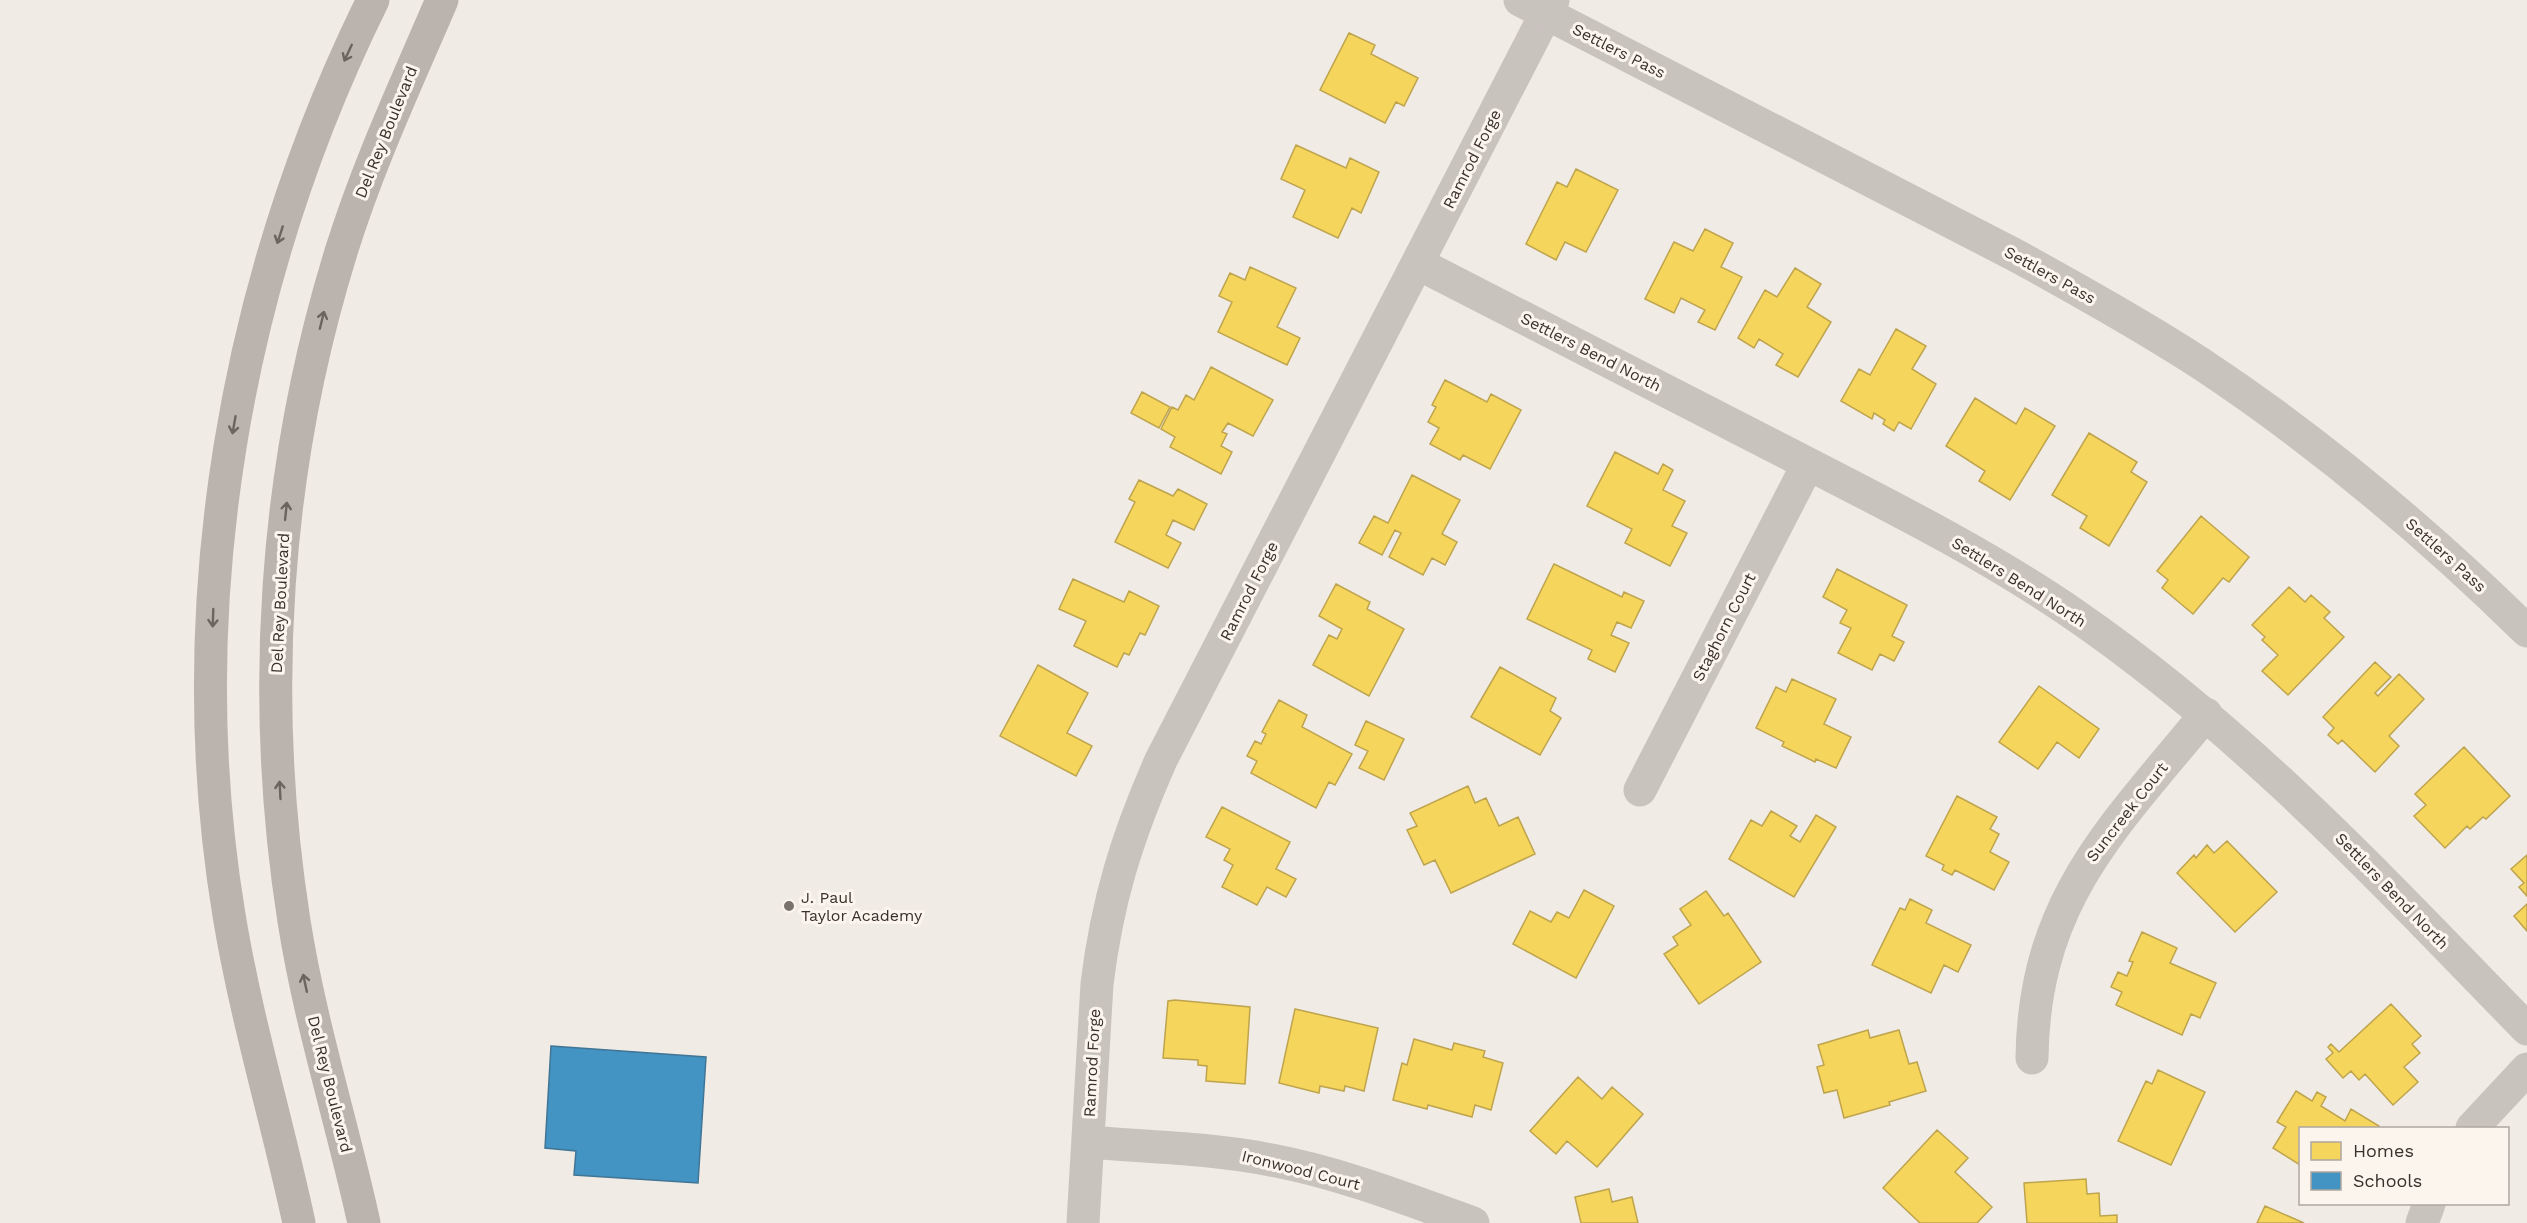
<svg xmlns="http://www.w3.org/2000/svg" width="2527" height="1223" font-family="'Work Sans',sans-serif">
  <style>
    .homes { fill: #f6d55c; stroke: #bea44d; stroke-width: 1.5 }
    .schools { fill: #4393c3; stroke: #417595; stroke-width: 1.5 }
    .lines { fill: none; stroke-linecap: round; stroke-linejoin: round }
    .minor { stroke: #c9c3be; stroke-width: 33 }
    .tertiary { stroke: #c9c3be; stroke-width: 33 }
    .secondary { stroke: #bab3ae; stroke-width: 33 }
    .oneway { stroke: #6e645f }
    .poi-dot { fill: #7a716c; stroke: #fbf5ee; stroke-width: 2 }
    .labels { text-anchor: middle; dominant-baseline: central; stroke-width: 6; stroke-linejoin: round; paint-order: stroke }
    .street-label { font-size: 16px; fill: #3b302b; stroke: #fbf5ee }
    .poi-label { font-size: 16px; fill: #3b302b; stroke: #fbf5ee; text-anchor: start }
  </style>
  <rect width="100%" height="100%" fill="#f0ebe5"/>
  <!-- homes -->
  <path class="homes" d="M 1349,33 L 1375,45 L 1371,54 L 1418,78 L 1404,106 L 1396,102 L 1385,123 L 1320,90 Z
    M 1296,145 L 1346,168 L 1350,158 L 1379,172 L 1361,213 L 1352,208 L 1338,238 L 1293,217 L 1305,190 L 1281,179 Z
    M 1576,169 L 1618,190 L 1586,252 L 1565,242 L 1556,260 L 1526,244 L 1557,182 L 1567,187 Z
    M 1705,229 L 1733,243 L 1721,267 L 1742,277 L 1715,330 L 1698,322 L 1705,310 L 1681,298 L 1674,313 L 1645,299 L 1674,242 L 1693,251 Z
    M 1250,267 L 1296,288 L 1277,327 L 1300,338 L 1287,365 L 1218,332 L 1232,302 L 1219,296 L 1230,273 L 1245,280 Z
    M 1795,268 L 1821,284 L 1807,307 L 1831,322 L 1798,377 L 1776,365 L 1783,354 L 1759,339 L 1754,348 L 1738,338 L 1765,290 L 1777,297 Z
    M 1896,329 L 1926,346 L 1912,369 L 1936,384 L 1911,429 L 1899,422 L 1894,431 L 1883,424 L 1885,420 L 1874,413 L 1872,419 L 1841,401 L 1859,369 L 1870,375 Z
    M 1211,367 L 1273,400 L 1253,436 L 1228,423 L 1222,432 L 1227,434 L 1221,446 L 1232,452 L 1221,474 L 1170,447 L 1175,437 L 1161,429 L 1172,407 L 1178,410 L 1186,395 L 1194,400 Z
    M 1445,380 L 1487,402 L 1491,394 L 1521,410 L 1490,469 L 1463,455 L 1460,460 L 1430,444 L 1439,428 L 1428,422 L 1436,407 L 1432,405 Z
    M 1142,392 L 1170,407 L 1159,428 L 1131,413 Z
    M 1975,398 L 2016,424 L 2025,408 L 2055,426 L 2010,500 L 1979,481 L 1985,471 L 1946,446 Z
    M 2089,433 L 2137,462 L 2131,472 L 2147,482 L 2109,546 L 2080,528 L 2087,516 L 2052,495 Z
    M 1615,452 L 1658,474 L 1663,464 L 1673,470 L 1663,490 L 1685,501 L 1672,526 L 1687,533 L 1670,566 L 1625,543 L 1632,529 L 1587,506 Z
    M 1412,475 L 1460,500 L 1442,534 L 1457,542 L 1445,565 L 1432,558 L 1423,575 L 1389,557 L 1401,533 L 1395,530 L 1382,555 L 1359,543 L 1374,516 L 1388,523 Z
    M 1139,480 L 1173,496 L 1178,489 L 1207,504 L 1194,530 L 1173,520 L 1166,535 L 1181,543 L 1168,568 L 1115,542 L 1135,502 L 1129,499 Z
    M 2201,516 L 2249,557 L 2229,582 L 2223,578 L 2193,614 L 2162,588 L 2168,580 L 2157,571 Z
    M 1554,564 L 1622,597 L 1624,592 L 1644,601 L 1631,628 L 1617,622 L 1611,635 L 1629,643 L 1615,672 L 1588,659 L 1592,650 L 1527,619 Z
    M 1837,569 L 1907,605 L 1892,636 L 1904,642 L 1894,661 L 1880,654 L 1872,670 L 1838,653 L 1851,628 L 1840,623 L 1847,610 L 1823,597 Z
    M 1073,579 L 1124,602 L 1129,591 L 1159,606 L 1145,635 L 1140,633 L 1129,655 L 1124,653 L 1117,667 L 1074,646 L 1086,621 L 1059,609 Z
    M 1336,584 L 1370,602 L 1367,609 L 1404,629 L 1369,696 L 1313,665 L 1329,635 L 1337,639 L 1342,629 L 1319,616 Z
    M 2289,587 L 2305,602 L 2311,595 L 2330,612 L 2324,618 L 2344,637 L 2288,695 L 2262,671 L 2278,655 L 2262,640 L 2265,637 L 2252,625 Z
    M 2375,662 L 2391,677 L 2375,693 L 2378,696 L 2399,674 L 2424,699 L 2389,736 L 2399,746 L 2375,772 L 2342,740 L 2338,744 L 2328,735 L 2334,728 L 2323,717 Z
    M 1038,665 L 1088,693 L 1067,733 L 1092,746 L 1076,776 L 1000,736 Z
    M 1500,667 L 1556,698 L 1550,711 L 1561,718 L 1540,755 L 1471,717 Z
    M 1792,679 L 1836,699 L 1824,724 L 1851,737 L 1836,768 L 1816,759 L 1815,762 L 1782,746 L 1784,742 L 1756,728 L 1776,687 L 1786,692 Z
    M 2039,686 L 2099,729 L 2079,758 L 2057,742 L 2038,769 L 1999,742 Z
    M 1279,700 L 1307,715 L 1302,727 L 1352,754 L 1335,785 L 1329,782 L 1316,808 L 1251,773 L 1257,761 L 1247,756 L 1255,741 L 1261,744 L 1266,734 L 1262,732 Z
    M 1366,721 L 1404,739 L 1384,780 L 1359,768 L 1368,751 L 1355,745 Z
    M 2464,747 L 2510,796 L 2486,819 L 2483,817 L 2470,829 L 2467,826 L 2445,848 L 2414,816 L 2426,805 L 2415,794 Z
    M 1468,786 L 1475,803 L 1486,798 L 1499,826 L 1518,817 L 1535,854 L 1451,893 L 1435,860 L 1424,865 L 1407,830 L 1417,826 L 1410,813 Z
    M 1957,796 L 1997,817 L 1990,829 L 1999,834 L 1990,852 L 2009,862 L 1994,890 L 1955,870 L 1952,875 L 1942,870 L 1944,865 L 1926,856 Z
    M 1222,807 L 1290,842 L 1276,869 L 1296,879 L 1286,897 L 1267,887 L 1257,905 L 1222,887 L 1233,865 L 1224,860 L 1230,849 L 1206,837 Z
    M 1771,811 L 1797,826 L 1790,836 L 1800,842 L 1816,815 L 1836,827 L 1794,897 L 1729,859 L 1751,820 L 1762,826 Z
    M 2227,841 L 2277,892 L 2235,932 L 2177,873 L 2194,855 L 2196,858 L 2207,845 L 2214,853 Z
    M 2527,855 L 2527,896 L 2519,887 L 2524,883 L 2511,869 Z
    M 1584,890 L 1614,906 L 1576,978 L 1513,944 L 1530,911 L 1551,922 L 1557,912 L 1569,918 Z
    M 1706,891 L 1724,916 L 1728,913 L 1761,962 L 1699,1004 L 1664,954 L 1678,945 L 1673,937 L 1691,925 L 1680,909 Z
    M 1910,899 L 1932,910 L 1926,923 L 1971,945 L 1958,972 L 1944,965 L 1931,993 L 1872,965 L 1900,908 L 1905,910 Z
    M 2527,904 L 2527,931 L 2514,916 Z
    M 2142,932 L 2177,948 L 2170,963 L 2216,983 L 2200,1018 L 2191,1014 L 2182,1035 L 2116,1005 L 2122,992 L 2111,987 L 2118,972 L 2127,976 L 2133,962 L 2129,961 Z
    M 1175,1000 L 1250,1007 L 1245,1084 L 1206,1081 L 1207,1066 L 1198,1065 L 1198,1060 L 1163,1058 L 1168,1001 Z
    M 2391,1004 L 2421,1036 L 2412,1044 L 2420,1053 L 2404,1067 L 2418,1082 L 2393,1105 L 2365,1074 L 2359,1080 L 2351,1071 L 2343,1078 L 2326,1059 L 2333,1053 L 2328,1047 L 2331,1044 L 2339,1052 Z
    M 1295,1009 L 1378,1028 L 1364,1091 L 1345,1086 L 1344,1091 L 1320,1086 L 1319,1093 L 1279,1083 Z
    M 1868,1030 L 1870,1038 L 1899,1030 L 1909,1064 L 1917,1062 L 1926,1091 L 1889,1102 L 1890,1105 L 1844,1118 L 1837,1090 L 1824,1093 L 1817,1067 L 1824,1065 L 1818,1045 Z
    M 1414,1039 L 1452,1050 L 1454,1043 L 1485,1051 L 1483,1057 L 1503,1063 L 1491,1110 L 1475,1105 L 1472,1117 L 1428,1105 L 1427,1109 L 1393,1100 L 1402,1063 L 1407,1065 Z
    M 2158,1070 L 2205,1092 L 2171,1165 L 2118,1141 L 2146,1081 L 2152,1084 Z
    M 1578,1077 L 1602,1099 L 1612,1087 L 1643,1114 L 1597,1167 L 1567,1141 L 1556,1154 L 1530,1131 Z
    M 2296,1091 L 2312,1101 L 2317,1092 L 2326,1097 L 2321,1106 L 2345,1121 L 2351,1109 L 2379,1126 L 2378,1128 L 2300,1128 L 2300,1165 L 2273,1148 L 2286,1127 L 2277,1122 Z
    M 1937,1130 L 1968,1158 L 1955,1172 L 1992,1207 L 1977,1223 L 1920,1223 L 1883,1188 Z
    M 2086,1179 L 2087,1194 L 2099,1193 L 2100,1216 L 2117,1215 L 2117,1223 L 2027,1223 L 2024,1183 Z
    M 1609,1189 L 1612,1202 L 1632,1197 L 1638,1223 L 1581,1223 L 1575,1197 Z
    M 2265,1206 L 2304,1223 L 2257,1223 Z"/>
  <!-- schools -->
  <path class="schools" d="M 551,1046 L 706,1057 L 698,1183 L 574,1175 L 576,1151 L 545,1148 Z"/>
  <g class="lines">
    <!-- minor -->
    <path class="minor" d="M 1419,264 C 1542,327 1666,391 1789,454 C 1886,504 1985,553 2075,615 C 2246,733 2383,881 2527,1029
      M 1640,790 L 1808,464
      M 2032,1058 C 2034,900 2113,828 2206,714
      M 2472,1128 L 2527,1069
      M 1088,1142 C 1149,1147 1211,1148 1271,1160 C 1340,1173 1407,1199 1473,1223
      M 1083,1223 L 1097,984 C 1107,901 1127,837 1161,760 L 1553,0
      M 2422,1223 L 2429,1204"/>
    <!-- tertiary -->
    <path class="tertiary" d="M 1520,0 L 2015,255 C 2077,289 2140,324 2200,363 C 2318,441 2426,532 2527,631"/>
    <!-- secondary -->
    <path class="secondary" d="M 299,1223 C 277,1120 246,1019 229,915 C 178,606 235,279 373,0
      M 364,1223 C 342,1122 310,1023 294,921 C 259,698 274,468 341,252 C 368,165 406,84 442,0"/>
  </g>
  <!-- one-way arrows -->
  <defs><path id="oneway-shaft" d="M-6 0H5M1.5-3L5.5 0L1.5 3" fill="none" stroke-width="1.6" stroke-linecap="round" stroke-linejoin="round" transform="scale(1.5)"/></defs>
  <g class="oneway">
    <use href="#oneway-shaft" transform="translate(348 53) rotate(115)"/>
    <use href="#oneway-shaft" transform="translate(280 235) rotate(108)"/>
    <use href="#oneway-shaft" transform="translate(322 320) rotate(-76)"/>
    <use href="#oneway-shaft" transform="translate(234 425) rotate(100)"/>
    <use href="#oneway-shaft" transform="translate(286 511) rotate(-84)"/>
    <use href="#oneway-shaft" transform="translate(213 618) rotate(92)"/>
    <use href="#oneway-shaft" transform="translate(280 790) rotate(-93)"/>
    <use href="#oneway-shaft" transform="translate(305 983) rotate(-102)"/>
  </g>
  <!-- markers -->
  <circle class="poi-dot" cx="789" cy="906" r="6"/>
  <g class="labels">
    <!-- street labels -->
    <g class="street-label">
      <text transform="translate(1619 51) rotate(27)">Settlers Pass</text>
      <text transform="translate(386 132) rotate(-68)">Del Rey Boulevard</text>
      <text transform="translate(1472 159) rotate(-63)">Ramrod Forge</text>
      <text transform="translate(2050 275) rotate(29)">Settlers Pass</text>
      <text transform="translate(1591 352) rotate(27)">Settlers Bend North</text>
      <text transform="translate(2446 555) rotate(42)">Settlers Pass</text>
      <text transform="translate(2019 582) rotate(32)">Settlers Bend North</text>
      <text transform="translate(1249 591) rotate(-63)">Ramrod Forge</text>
      <text transform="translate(280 603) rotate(-87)">Del Rey Boulevard</text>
      <text transform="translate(1724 627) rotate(-63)">Staghorn Court</text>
      <text transform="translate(2127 812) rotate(-52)">Suncreek Court</text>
      <text transform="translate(2392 891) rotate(46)">Settlers Bend North</text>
      <text transform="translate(1092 1063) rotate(-87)">Ramrod Forge</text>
      <text transform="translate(330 1084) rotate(76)">Del Rey Boulevard</text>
      <text transform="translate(1301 1170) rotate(14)">Ironwood Court</text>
    </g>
    <!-- poi labels -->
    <g class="poi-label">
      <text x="801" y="897">J. Paul<tspan x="801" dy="18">Taylor Academy</tspan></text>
    </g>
  </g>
  <!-- legend -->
  <rect x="2299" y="1127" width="210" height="78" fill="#fbf5ee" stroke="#aea6a0" stroke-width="1.5"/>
  <rect x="2311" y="1142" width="30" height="18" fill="#f6d55c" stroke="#aea6a0" stroke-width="1.5"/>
  <text x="2353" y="1157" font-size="18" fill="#3b302b">Homes</text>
  <rect x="2311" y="1172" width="30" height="18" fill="#4393c3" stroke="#aea6a0" stroke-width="1.5"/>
  <text x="2353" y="1187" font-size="18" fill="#3b302b">Schools</text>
</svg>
